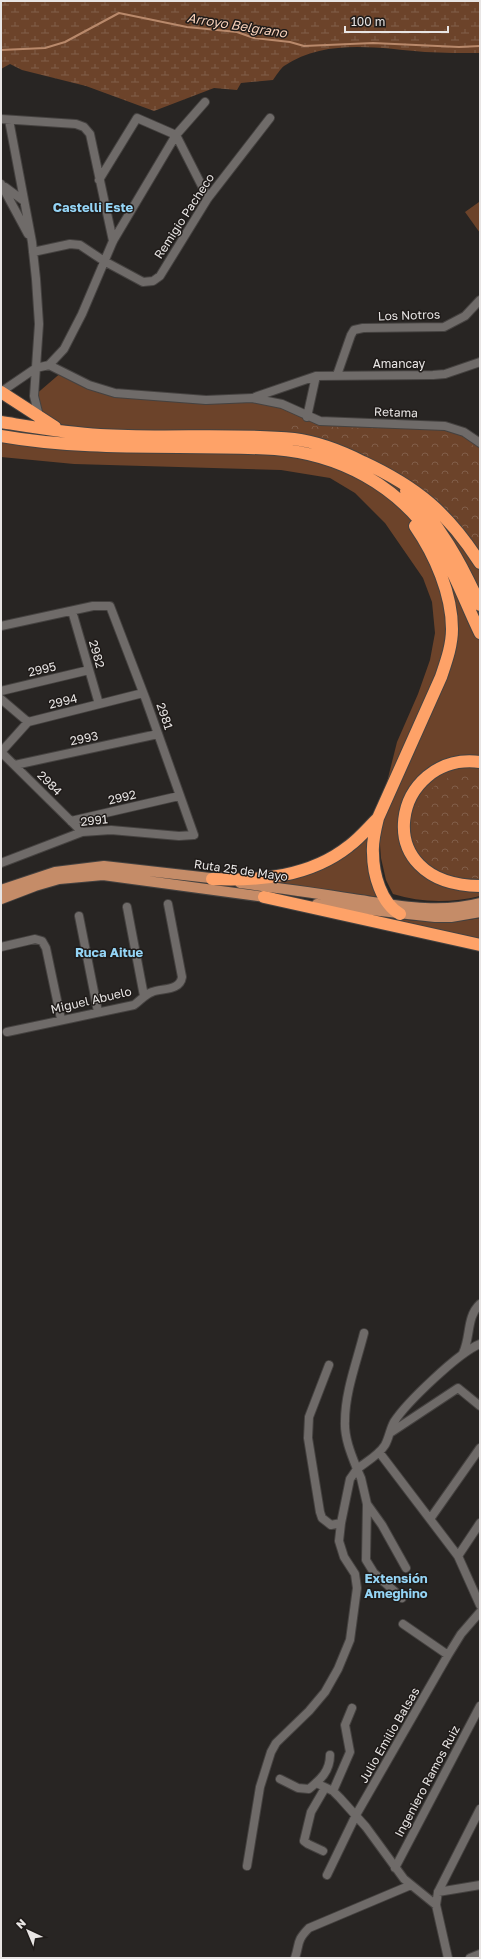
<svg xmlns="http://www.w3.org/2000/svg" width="481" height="1959" font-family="'Golos Text',sans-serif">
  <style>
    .grass { fill: #6c432a }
    .wetland { fill: url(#wetland-marsh) }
    .park { fill: url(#park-crowns) }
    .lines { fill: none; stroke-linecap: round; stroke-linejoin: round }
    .stream { stroke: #b9896b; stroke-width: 2 }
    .minor-casing { stroke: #454240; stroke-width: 10 }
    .major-casing { stroke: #454240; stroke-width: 12 }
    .highway-casing { stroke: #454240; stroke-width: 14 }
    .minor { stroke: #6f6b69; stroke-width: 8 }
    .major { stroke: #c58c68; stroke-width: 10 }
    .highway { stroke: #fea268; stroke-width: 12 }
    .labels { text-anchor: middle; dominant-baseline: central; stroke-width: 3; stroke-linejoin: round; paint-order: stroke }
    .street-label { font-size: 12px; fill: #e8e5e4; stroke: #1f1b19 }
    .water-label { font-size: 13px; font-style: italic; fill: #f8d1ba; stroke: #1f1b19 }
    .neighbourhood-label { font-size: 13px; font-weight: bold; fill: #94d4f5; stroke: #1f1b19 }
  </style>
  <defs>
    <pattern id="wetland-marsh" width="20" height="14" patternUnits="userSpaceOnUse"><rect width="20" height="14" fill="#6c432a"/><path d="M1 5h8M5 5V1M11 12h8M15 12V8" fill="none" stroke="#815e49"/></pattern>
    <pattern id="park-crowns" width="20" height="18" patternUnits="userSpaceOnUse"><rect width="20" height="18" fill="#6c432a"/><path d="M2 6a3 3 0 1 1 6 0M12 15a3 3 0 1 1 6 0" fill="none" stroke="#815e49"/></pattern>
  </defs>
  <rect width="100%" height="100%" fill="#282523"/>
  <!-- grass -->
  <path class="grass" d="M 479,202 L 480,203 L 480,233 L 465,212 Z
    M 63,371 L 115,393 L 252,398 L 307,417 L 445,426 L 480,443 L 480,896 C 451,903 421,903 393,894 L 386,880 L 381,858 L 378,818 L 397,742 L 418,694 L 430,660 L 435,633 L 432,602 L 423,578 L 385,523 L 355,493 L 330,478 L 281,470 L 74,464 L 1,457 L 1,422 L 63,431 L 40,419 L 34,396 Z
    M 370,831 L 380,897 L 261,883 L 279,880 Z
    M 324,908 C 375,915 428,928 480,918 L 480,942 Z"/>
  <!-- wetland -->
  <path class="wetland" d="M 1,1 L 480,1 L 480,53 C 462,53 443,53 425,52 C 379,48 325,38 284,66 C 280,69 276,76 273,80 L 241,83 L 237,90 L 214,88 L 154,111 L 86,86 L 22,70 L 10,64 L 1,69 Z"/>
  <!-- park -->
  <path class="park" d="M 284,425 L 430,431 C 449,434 466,437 480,452 L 480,554 L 472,541 L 449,513 L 410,479 L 343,447 L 302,435 Z
    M 471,771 L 480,772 L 480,878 C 398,880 389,785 471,771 Z"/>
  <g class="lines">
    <!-- stream -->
    <path class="stream" d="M 1,50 L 45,48 L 65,42 L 119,13 L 187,27 L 237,32 L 254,38 L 290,42 L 304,46 L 373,43 L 459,47 L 480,46"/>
    <defs>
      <path id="minor" d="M 1,119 L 76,124 L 84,127 L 90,134 L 113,241
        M 9,120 L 32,242 L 36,279 L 39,324 L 34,396 L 39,416
        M 176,135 L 208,198
        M 99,180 L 137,118 L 176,135
        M 1,184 L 28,234
        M 5,187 L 24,201
        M 33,252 L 70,244 L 80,245 L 104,261 L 143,282 L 153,281 L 160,276 L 208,198 L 270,118
        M 49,365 L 89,385 L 115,393 L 206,400 L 252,398 L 282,404 L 320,421 L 445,426 L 464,432 L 480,443
        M 337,375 L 351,335 L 354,330 L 363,328 L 444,327 L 465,316 L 480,300
        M 1,392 L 36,368 L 49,365 L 64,349 L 82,314 L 113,241 L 176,135 L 205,102
        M 255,397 L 316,376 L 433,375 L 445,374 L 480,362
        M 307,417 L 316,376
        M 72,611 L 99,704
        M 1,626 L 93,606 L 110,606 L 146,700 L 194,835 L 179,836 L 111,830 L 82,832 L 1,863
        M 1,691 L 89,670
        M 1,699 L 28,722
        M 1,752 L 28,722 L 143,693
        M 1,752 L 82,832
        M 15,765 L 158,734
        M 71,821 L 179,796
        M 127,907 L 144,996
        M 79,916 L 98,1012
        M 1,947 L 35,939 L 42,941 L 46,948 L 61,1019
        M 7,1032 L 134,1005 C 140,1001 144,995 152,992 C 162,988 180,991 182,977 L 168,904
        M 463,1353 C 471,1337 466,1317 480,1304
        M 329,1365 L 309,1417 L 308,1438 L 320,1512 L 322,1518 L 331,1525 L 341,1523 L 350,1479 L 357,1469 C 351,1454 344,1437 345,1421 C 345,1392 357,1361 364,1333
        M 390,1433 L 458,1388 L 480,1406
        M 379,1452 L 458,1556 L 480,1605
        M 367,1504 L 382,1525 L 406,1568
        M 430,1519 L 480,1448
        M 458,1556 L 480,1523
        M 402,1598 L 374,1573 L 366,1560 L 367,1504 L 361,1478 L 357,1469 C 366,1462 379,1455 385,1445 C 389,1438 390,1429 394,1422 C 406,1403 459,1352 480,1344
        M 403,1624 L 448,1655
        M 280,1779 L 298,1788 L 309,1789 C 321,1779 330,1771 330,1755
        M 316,1783 L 333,1791 L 340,1798 L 366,1827 L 404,1879 L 436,1905 L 448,1958
        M 333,1791 L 350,1752 L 345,1725 L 352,1708
        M 323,1851 L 308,1844 L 304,1841 L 311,1812 L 325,1788
        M 247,1866 L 260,1787 L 271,1752 L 276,1743 L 309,1711 L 325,1692 L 338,1669 L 350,1640 L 357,1588 L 355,1574 L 344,1557 L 339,1541 L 341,1523
        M 395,1868 L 480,1706
        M 327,1875 L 356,1815 L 448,1655 L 461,1634 L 480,1612
        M 438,1892 L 480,1885
        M 436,1905 L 438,1892 L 480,1809
        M 295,1958 C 300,1943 296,1941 309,1928 L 411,1885
        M 470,1958 L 480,1954"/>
      <path id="major" d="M 240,883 C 278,888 315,893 353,899 C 395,905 438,914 480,903
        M 1,890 L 55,872 L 104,866 L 219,879
        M 1,899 L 35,886 L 59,879 L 103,875 L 272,898
        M 317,904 L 435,917 L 451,917 L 480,912"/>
      <path id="highway" d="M 1,392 L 55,427
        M 1,422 C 33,427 67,433 100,435 C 165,439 230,433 294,439 C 318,442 341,451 363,462 C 417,487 448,513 480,563
        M 1,436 C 92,452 184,444 275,449 C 339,454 397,485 433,538 C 453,567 465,602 480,633
        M 406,491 C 440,524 461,563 480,605
        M 480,762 C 393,751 365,885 480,886
        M 212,879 C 260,881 310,877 349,846 C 360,838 368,828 378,818
        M 264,897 L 480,945
        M 400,914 C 381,903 373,874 373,853 C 372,842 375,830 378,818 L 441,677 C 446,662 452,646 452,629 C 452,594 435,555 415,526"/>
    </defs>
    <!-- minor casing -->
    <use href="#minor" class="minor-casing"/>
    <!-- major casing -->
    <use href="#major" class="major-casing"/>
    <!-- highway casing -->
    <use href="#highway" class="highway-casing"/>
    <!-- minor -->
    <use href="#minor" class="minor"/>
    <!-- major -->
    <use href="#major" class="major"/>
    <!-- highway -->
    <use href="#highway" class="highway"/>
  </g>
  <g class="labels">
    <!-- street labels -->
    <g class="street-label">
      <text transform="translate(184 216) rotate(-57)">Remigio Pacheco</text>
      <text transform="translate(409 315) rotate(-2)">Los Notros</text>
      <text x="399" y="363">Amancay</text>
      <text transform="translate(396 412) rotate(2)">Retama</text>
      <text transform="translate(97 654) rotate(74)">2982</text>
      <text transform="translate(42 669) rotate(-13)">2995</text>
      <text transform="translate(63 701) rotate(-14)">2994</text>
      <text transform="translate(165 716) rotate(71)">2981</text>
      <text transform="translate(84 738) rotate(-12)">2993</text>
      <text transform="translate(50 783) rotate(45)">2984</text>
      <text transform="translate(122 797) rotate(-13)">2992</text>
      <text transform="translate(94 820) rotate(-6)">2991</text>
      <text transform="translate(241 870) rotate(8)">Ruta 25 de Mayo</text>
      <text transform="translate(91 1000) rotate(-13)">Miguel Abuelo</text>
      <text transform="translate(389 1735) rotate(-60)">Julio Emilio Balsas</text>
      <text transform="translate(427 1781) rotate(-62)">Ingeniero Ramos Ruiz</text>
    </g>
    <!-- water labels -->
    <g class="water-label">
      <text transform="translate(237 25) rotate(9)">Arroyo Belgrano</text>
    </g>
    <!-- neighbourhood labels -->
    <g class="neighbourhood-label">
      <text x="93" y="207">Castelli Este</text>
      <text x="109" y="952">Ruca Aitue</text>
      <text x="396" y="1578">Extensión<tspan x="396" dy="15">Ameghino</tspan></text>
    </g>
  </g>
  <!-- border -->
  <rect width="481" height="1959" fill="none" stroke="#e8e5e4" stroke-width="4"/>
  <!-- north arrow -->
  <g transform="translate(28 1931) rotate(316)" stroke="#1f1b19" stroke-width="3" paint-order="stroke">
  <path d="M0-3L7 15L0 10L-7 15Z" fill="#e8e5e4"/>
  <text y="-6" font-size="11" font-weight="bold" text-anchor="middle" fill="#e8e5e4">N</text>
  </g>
  <!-- scale -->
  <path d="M345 26v6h103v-6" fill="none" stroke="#e8e5e4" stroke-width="2"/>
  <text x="351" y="26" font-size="12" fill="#e8e5e4" stroke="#1f1b19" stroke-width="3" paint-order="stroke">100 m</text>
</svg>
